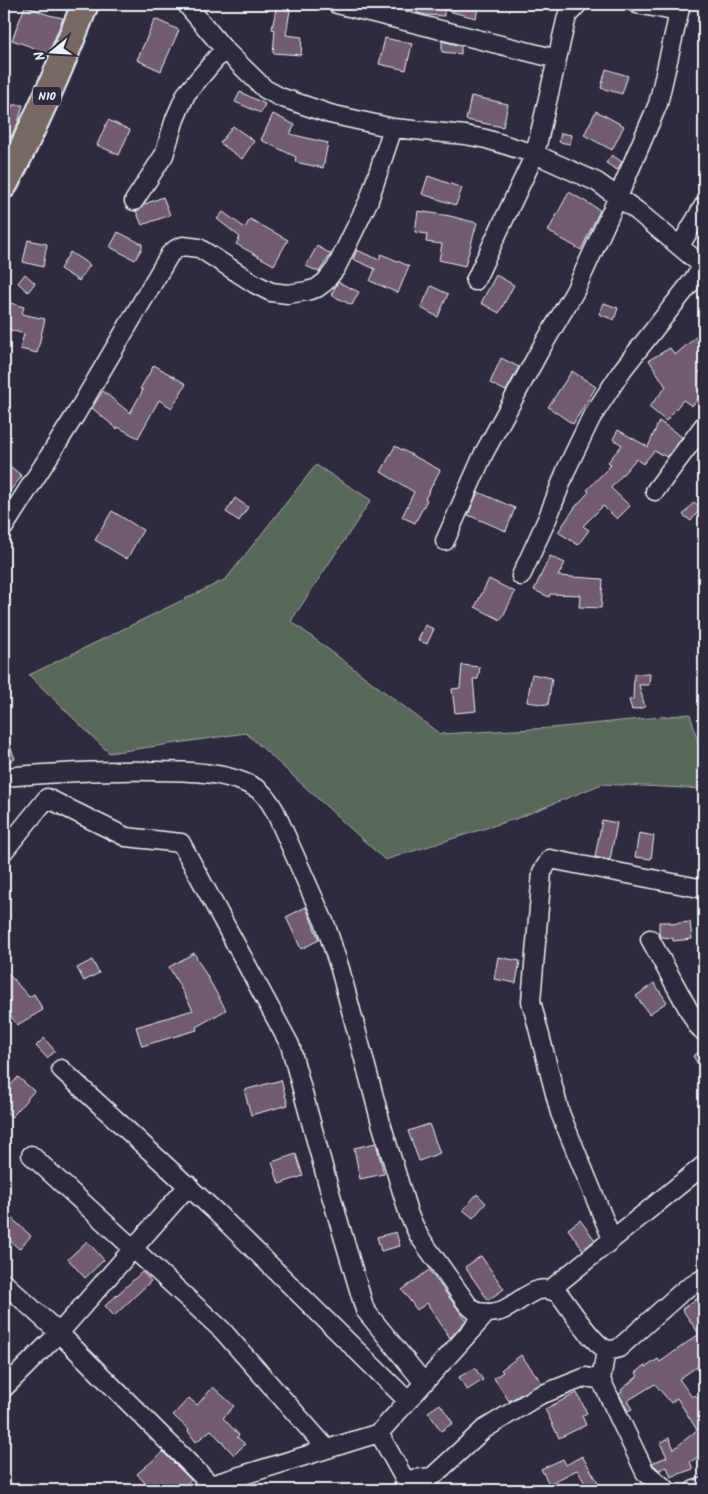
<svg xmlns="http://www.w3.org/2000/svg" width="708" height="1494" font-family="Kalam,sans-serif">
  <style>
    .green { fill: #5a675c; stroke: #a1acaa }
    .building { fill: #725b70; stroke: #e8f1f8 }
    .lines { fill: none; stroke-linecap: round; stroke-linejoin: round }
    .minor-casing { stroke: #e8f1f8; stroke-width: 21 }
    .highway-casing { stroke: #e8f1f8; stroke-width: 30 }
    .minor { stroke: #2f2a3d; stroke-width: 18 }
    .highway { stroke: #776864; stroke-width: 26 }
    .labels { text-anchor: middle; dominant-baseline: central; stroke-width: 4.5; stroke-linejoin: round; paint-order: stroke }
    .shield { fill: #2f2a3d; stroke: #b0b5c0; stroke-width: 1 }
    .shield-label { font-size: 12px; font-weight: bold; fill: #e8f1f8 }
  </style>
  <rect width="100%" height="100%" fill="#2f2a3d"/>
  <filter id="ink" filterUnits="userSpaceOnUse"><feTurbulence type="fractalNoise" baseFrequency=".02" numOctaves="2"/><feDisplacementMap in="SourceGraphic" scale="10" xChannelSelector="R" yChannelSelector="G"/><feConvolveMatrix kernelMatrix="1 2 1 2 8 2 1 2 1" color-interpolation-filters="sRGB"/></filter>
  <g filter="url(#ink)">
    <!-- green -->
    <path class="green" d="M 316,465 L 371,500 L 291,621 L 440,734 L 551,728 L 690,714 L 704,762 L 704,789 L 602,784 L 518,818 L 385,860 L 246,733 L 109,753 L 29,675 L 226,579 Z"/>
    <!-- building -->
    <path class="building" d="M 277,4 L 291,4 L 286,35 L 302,37 L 301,55 L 273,53 L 275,30 L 272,29 Z
      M 417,4 L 479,4 L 476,18 L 444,10 L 444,16 L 427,15 L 417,13 Z
      M 25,6 L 49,15 L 63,18 L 46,60 L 45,60 L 46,52 L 12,40 Z
      M 155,19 L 179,30 L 161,71 L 137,60 Z
      M 385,38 L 412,44 L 406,70 L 379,64 Z
      M 442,41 L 461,46 L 461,54 L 442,52 Z
      M 606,69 L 628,76 L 622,94 L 601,88 Z
      M 240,92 L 265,104 L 261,113 L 235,102 Z
      M 471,96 L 508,104 L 503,127 L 466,120 Z
      M 12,105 L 23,105 L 18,123 L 11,137 L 4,135 Z
      M 596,111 L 624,126 L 612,150 L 584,135 Z
      M 273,114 L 295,125 L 290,134 L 328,143 L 323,168 L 295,162 L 296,157 L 261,140 Z
      M 108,120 L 130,130 L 119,155 L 97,145 Z
      M 233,126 L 254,141 L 242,159 L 220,143 Z
      M 561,133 L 572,135 L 570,144 L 559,142 Z
      M 612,155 L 622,162 L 617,170 L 606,163 Z
      M 428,176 L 462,188 L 456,205 L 422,194 Z
      M 569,192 L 600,210 L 581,250 L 548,231 Z
      M 163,197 L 170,215 L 142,225 L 136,211 L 145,204 Z
      M 418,211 L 450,216 L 477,223 L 465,266 L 439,260 L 442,244 L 426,242 L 427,234 L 415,232 Z
      M 223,212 L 245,228 L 250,219 L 288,240 L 274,265 L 236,244 L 240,237 L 217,219 Z
      M 118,232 L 142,244 L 142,248 L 135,260 L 110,247 Z
      M 28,240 L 47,244 L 43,267 L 23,262 Z
      M 317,246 L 331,254 L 319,272 L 306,266 Z
      M 357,250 L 379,260 L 381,254 L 409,266 L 398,293 L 370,281 L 375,269 L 353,259 Z
      M 70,252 L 90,265 L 79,281 L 60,269 Z
      M 25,274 L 35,283 L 28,292 L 18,283 Z
      M 496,275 L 514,285 L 499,313 L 481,303 Z
      M 338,282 L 359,292 L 352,305 L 331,295 Z
      M 431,286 L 448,294 L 438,317 L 421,308 Z
      M 4,301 L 24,307 L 22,314 L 45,319 L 37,353 L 20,349 L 24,334 L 4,328 L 7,312 L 4,311 Z
      M 604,303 L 618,308 L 614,320 L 599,314 Z
      M 704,330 L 704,368 L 699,372 L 704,377 L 704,391 L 692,406 L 683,400 L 666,421 L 649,407 L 666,387 L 649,360 L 670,348 L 675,355 Z
      M 501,358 L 519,367 L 506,391 L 490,383 Z
      M 154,365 L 186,384 L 172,408 L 159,400 L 138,438 L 118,427 L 117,429 L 92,408 L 103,391 L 130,413 L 143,390 L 140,389 Z
      M 572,371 L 596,387 L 573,424 L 548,407 Z
      M 659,421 L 682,437 L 667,457 L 654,451 L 643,464 L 636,459 L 611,488 L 630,506 L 617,519 L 603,506 L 583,526 L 589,530 L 578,545 L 558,532 L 576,506 L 589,492 L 587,490 L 611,465 L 608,462 L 622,445 L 613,439 L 618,430 L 648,447 Z
      M 395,446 L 440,470 L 425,499 L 427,500 L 415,523 L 402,517 L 414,492 L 381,472 Z
      M 4,461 L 22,476 L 4,498 Z
      M 478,492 L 515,508 L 506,531 L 468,515 Z
      M 235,498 L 248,507 L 239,521 L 226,512 Z
      M 694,502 L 701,508 L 691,521 L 683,515 Z
      M 112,511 L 143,530 L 127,559 L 95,540 Z
      M 550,556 L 565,563 L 558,576 L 603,579 L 601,608 L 579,607 L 580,595 L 550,594 L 549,597 L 534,590 Z
      M 489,579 L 515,592 L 501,620 L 475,607 Z
      M 425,625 L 434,629 L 427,644 L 418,640 Z
      M 462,665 L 480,667 L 478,679 L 473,679 L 476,711 L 455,713 L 452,689 L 460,688 Z
      M 532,674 L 552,678 L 548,705 L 527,702 Z
      M 634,674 L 650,674 L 649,685 L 639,685 L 645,707 L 632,710 L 629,700 L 633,699 Z
      M 4,731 L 15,759 L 4,764 Z
      M 602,820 L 617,823 L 610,860 L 595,857 Z
      M 639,833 L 654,836 L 651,859 L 635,857 Z
      M 306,907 L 319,940 L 301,949 L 286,917 Z
      M 659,922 L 671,922 L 671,924 L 690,922 L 692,939 L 673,941 L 673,938 L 661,937 L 659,933 Z
      M 194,953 L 226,1010 L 196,1027 L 197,1030 L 142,1046 L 136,1027 L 193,1010 L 169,967 Z
      M 498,957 L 520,961 L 516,983 L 494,979 Z
      M 92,960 L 99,973 L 84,981 L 77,968 Z
      M 4,969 L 29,997 L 34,994 L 43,1010 L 17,1025 L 4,1006 Z
      M 654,983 L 667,1002 L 649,1014 L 636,996 Z
      M 44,1038 L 55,1051 L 47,1058 L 36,1046 Z
      M 704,1049 L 704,1074 L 693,1056 Z
      M 18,1077 L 34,1091 L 12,1117 L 4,1110 L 4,1093 Z
      M 281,1080 L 288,1105 L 251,1115 L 244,1090 Z
      M 429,1124 L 440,1153 L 419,1161 L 408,1131 Z
      M 376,1143 L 384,1174 L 360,1179 L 354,1148 Z
      M 296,1154 L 303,1176 L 279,1184 L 272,1162 Z
      M 477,1194 L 486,1203 L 473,1218 L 463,1210 Z
      M 4,1211 L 31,1236 L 19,1249 L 4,1235 Z
      M 580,1220 L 595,1240 L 583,1250 L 568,1229 Z
      M 396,1232 L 400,1246 L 381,1251 L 377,1237 Z
      M 87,1241 L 104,1260 L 85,1278 L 68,1259 Z
      M 481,1256 L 504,1289 L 488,1300 L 465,1267 Z
      M 429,1270 L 466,1320 L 450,1338 L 427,1303 L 417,1310 L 402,1290 Z
      M 142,1272 L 151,1281 L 114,1316 L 105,1306 Z
      M 699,1297 L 704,1304 L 704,1362 L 679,1379 L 692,1397 L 695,1395 L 704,1404 L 704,1453 L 690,1462 L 693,1469 L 671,1477 L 667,1467 L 659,1470 L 652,1463 L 667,1457 L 660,1443 L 669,1438 L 674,1449 L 697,1430 L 677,1398 L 671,1403 L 655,1384 L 627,1401 L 632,1409 L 628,1411 L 619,1394 L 622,1392 L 621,1390 L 638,1376 L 636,1373 L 645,1365 L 646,1367 L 658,1359 L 660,1362 L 699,1334 L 682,1309 Z
      M 521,1355 L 542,1383 L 509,1401 L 494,1378 L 503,1372 L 501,1370 Z
      M 475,1368 L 483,1380 L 467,1390 L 459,1377 Z
      M 213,1387 L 234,1406 L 223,1418 L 239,1435 L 237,1437 L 245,1444 L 234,1455 L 211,1430 L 196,1442 L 188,1431 L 189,1430 L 173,1415 L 189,1398 L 197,1405 Z
      M 577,1393 L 587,1413 L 582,1416 L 586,1425 L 559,1438 L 545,1409 Z
      M 440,1404 L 453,1423 L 441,1431 L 428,1412 Z
      M 163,1452 L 191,1480 L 180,1490 L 151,1490 L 137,1474 Z
      M 582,1456 L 603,1490 L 589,1490 L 577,1470 L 549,1484 L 541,1469 L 563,1459 L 566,1465 Z"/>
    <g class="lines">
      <defs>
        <path id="minor" d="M 186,4 L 224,49 L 265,89 L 280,97 L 330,114 L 393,128 L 465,135 L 486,139 L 535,154 L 597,182 L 636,210 L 704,267
          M 337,4 L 557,59
          M 637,4 L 679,12
          M 134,201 L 164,155 L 175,119 L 186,94 L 224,49
          M 680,246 L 704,205
          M 475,281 L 535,154 L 567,16 L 578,4
          M 655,491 L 704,425
          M 4,527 L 76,414 L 170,254 L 176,249 L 183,246 L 199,248 L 255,284 L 271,292 L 288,294 L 307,291 L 317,288 L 325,282 L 336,268 L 369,200 L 393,128
          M 445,541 L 484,453 L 539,352 L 575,291 L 618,197 L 658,104 L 681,4
          M 521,576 L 548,517 L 567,468 L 591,418 L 623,369 L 704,266
          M 4,777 C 53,773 102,770 152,771 C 185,771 230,771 259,790 C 266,795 271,804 275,811 L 326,926 L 340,969 L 381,1123 L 409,1215 L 419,1236 L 468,1305 L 476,1312 C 485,1313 494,1314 503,1310 C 523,1301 537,1280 559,1294 C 570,1308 590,1340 604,1348 C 609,1351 614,1350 619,1348 L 684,1290 L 704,1278
          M 4,851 L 47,798 L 126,837 L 181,843 L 290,1045 L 330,1192 L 365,1310 L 424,1383
          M 650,939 L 697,1025 L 704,1032
          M 61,1069 L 217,1213 L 408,1401
          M 31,1155 L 222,1330 L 327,1449
          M 612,1239 L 560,1113 L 531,1001 L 542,872 L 550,859 L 704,889
          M 4,1283 L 57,1331 L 211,1485
          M 551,1289 L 704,1165
          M 606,1350 L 601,1380 L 645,1472 L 667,1490
          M 4,1388 L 59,1333 L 189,1185
          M 379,1433 L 405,1480 L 407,1490
          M 405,1480 L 432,1477 L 483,1430 L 538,1396 L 586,1377 L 601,1380
          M 202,1490 L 205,1487 L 211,1485 L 379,1433 L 486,1314
          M 694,1490 L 704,1487"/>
        <path id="highway" d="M 4,185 C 35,126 61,66 85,4"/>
      </defs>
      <!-- minor casing -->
      <use href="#minor" class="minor-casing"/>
      <!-- highway casing -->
      <use href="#highway" class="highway-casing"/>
      <!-- minor -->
      <use href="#minor" class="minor"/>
      <!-- highway -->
      <use href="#highway" class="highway"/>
    </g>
  </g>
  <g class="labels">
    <!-- shield labels -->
    <rect class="shield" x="33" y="86.5" width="28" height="19" rx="4"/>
    <g class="shield-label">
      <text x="47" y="96">N10</text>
    </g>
  </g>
  <!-- margin -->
  <rect width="708" height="1494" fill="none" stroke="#2f2a3d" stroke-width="20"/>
  <rect x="10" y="10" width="688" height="1474" fill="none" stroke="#e8f1f8" stroke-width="2" filter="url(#ink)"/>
  <!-- north arrow -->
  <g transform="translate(52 52) rotate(252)" stroke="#2f2a3d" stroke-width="4" paint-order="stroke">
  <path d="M0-4L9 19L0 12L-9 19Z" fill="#e8f1f8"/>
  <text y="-8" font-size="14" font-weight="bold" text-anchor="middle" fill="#e8f1f8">N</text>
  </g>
</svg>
